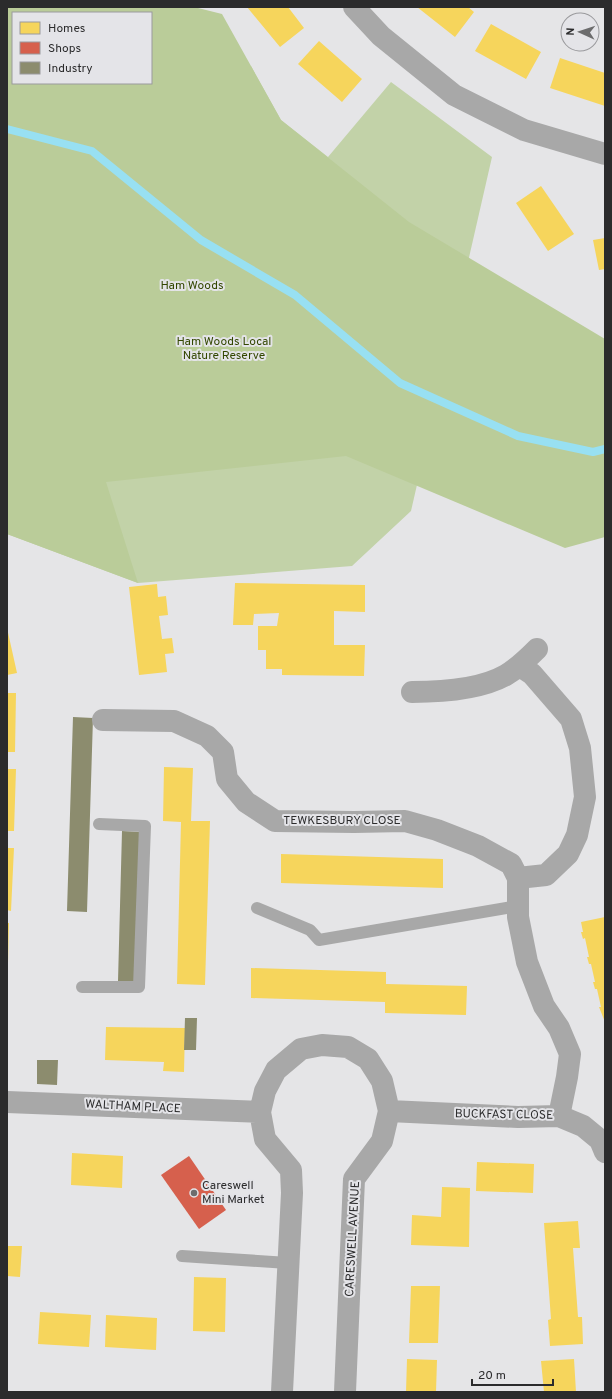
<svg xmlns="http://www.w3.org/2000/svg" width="612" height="1399" font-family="Overpass,sans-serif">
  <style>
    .green { fill: #c2d2a8 }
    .forest { fill: #bacc99; fill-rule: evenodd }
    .homes { fill: #f6d55c }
    .shops { fill: #d6604d }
    .industry { fill: #8c8c6e }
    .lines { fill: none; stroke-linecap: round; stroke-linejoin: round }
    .stream { stroke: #98e0f2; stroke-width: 8 }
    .service { stroke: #a8a8a8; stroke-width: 12 }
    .minor { stroke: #a8a8a8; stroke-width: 22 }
    .poi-dot { fill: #6c6c6d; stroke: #e4e4e8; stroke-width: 1.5 }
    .labels { text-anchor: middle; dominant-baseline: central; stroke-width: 4; stroke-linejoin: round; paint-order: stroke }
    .park-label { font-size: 12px; fill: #334700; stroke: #e4e4e8 }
    .street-label { font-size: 12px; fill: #2b2b2c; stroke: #e4e4e8 }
    .poi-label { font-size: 12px; fill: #2b2b2c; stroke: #e4e4e8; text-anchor: start }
  </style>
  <rect width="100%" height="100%" fill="#e5e5e7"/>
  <!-- green -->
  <path class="green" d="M 7,7 L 121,7 L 13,13 L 13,83 L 151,83 L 251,66 L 281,120 L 328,157 L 391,82 L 492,157 L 411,511 L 352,566 L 138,583 L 7,534 Z"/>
  <!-- forest -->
  <path class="forest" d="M 7,7 L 194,7 L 222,14 L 281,120 L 409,222 L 605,339 L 605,537 L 565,548 L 346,456 L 106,482 L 138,583 L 7,534 ZM 13,13 L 151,13 L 151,83 L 13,83 Z"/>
  <!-- homes -->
  <path class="homes" d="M 247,7 L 288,7 L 304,28 L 280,47 Z
    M 417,7 L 468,7 L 474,12 L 455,37 Z
    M 491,24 L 541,52 L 526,79 L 475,51 Z
    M 319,41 L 362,79 L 342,102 L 298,64 Z
    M 560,58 L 605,73 L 605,106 L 550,88 Z
    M 541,186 L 574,234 L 548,251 L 516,203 Z
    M 605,238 L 605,269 L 599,270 L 593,240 Z
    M 235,583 L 365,585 L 365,612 L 334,611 L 334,645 L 365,645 L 364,676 L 282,675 L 282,669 L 266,669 L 266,650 L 258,650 L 258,626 L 277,626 L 279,613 L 254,614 L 253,625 L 233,625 Z
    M 157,584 L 158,597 L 166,596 L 168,615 L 159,616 L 162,639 L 172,638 L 174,653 L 165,654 L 167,672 L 139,675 L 129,587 Z
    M 7,628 L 17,673 L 7,675 Z
    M 7,693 L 16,693 L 15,752 L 7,752 Z
    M 164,767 L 193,768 L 191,821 L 210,821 L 205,985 L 177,984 L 181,822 L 163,821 Z
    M 7,769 L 16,769 L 14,831 L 7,831 Z
    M 7,848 L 14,848 L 11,911 L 7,910 Z
    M 281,854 L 443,859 L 443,888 L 281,883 Z
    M 605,917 L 605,1022 L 599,1007 L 601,1007 L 597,989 L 595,989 L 593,982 L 595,982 L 591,964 L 589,964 L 587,957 L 589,957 L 585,938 L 583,939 L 581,932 L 583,932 L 581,922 Z
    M 7,923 L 9,923 L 8,963 L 7,963 Z
    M 251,968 L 386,972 L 386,984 L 467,986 L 466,1015 L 385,1013 L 385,1002 L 251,998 Z
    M 106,1027 L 185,1028 L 184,1072 L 163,1071 L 164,1062 L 105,1060 Z
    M 72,1153 L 123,1156 L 122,1188 L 71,1185 Z
    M 477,1162 L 534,1164 L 533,1193 L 476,1191 Z
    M 442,1187 L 470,1188 L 469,1247 L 411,1245 L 412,1215 L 441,1217 Z
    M 578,1221 L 580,1248 L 573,1248 L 578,1317 L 582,1317 L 583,1344 L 550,1346 L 548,1320 L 551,1319 L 544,1223 Z
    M 7,1246 L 22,1246 L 20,1277 L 7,1276 Z
    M 194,1277 L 226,1278 L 225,1332 L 193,1331 Z
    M 411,1286 L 440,1286 L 438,1343 L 409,1343 Z
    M 40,1312 L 91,1315 L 89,1347 L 38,1344 Z
    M 106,1315 L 157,1318 L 156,1350 L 105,1347 Z
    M 407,1359 L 437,1360 L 436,1392 L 406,1392 Z
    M 574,1359 L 576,1392 L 544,1392 L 541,1361 Z"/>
  <!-- shops -->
  <path class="shops" d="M 189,1156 L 226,1210 L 199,1229 L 161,1175 Z"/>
  <!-- industry -->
  <path class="industry" d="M 73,717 L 93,718 L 87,912 L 67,911 Z
    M 122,831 L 142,832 L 138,981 L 118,981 Z
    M 185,1018 L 197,1018 L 196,1050 L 184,1050 Z
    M 37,1060 L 58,1060 L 57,1085 L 37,1084 Z"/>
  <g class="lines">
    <!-- stream -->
    <path class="stream" d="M 7,129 L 92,151 L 201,240 L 295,295 L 400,383 L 518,436 L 593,452 L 605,449"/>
    <!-- service -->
    <path class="service" d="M 257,908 L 310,930 L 319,940 L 518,906
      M 82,987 L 139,987 L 145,826 L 99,824
      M 182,1256 L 288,1263"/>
    <!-- minor -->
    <path class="minor" d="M 354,7 L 381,36 L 454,95 L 524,130 L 605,154
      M 412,692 C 441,692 480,690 506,675 C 518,668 527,659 537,649
      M 103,720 L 174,721 L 207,736 L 223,752 L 227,779 L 246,802 L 275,821 L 354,822 L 405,821 L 437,830 L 478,846 L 511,864 L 518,878 L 518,917 L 527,962 L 544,1006 L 559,1028 L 570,1054 L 567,1077 L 559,1116
      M 518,878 L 546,875 L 568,854 L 577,835 L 585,797 L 580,748 L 571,719 L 532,674 L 520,666
      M 7,1102 L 260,1112
      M 389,1111 L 518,1117 L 559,1116 L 583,1126 L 600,1140 L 605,1152
      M 282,1392 L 292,1193 L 291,1170 L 265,1139 L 260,1112 L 265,1091 L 276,1070 L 301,1049 L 322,1045 L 348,1047 L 368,1059 L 382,1081 L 389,1111 L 382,1141 L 354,1179 L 345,1392"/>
  </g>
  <!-- markers -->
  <circle class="poi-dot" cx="194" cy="1193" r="4"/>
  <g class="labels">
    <!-- park labels -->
    <g class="park-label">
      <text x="192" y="286">Ham Woods</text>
      <text x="224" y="342">Ham Woods Local<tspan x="224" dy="14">Nature Reserve</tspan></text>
    </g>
    <!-- street labels -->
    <g class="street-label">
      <text x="342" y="821">TEWKESBURY CLOSE</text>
      <text transform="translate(133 1107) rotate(3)">WALTHAM PLACE</text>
      <text transform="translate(504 1115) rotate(1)">BUCKFAST CLOSE</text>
      <text transform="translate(353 1239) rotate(-87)">CARESWELL AVENUE</text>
    </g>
    <!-- poi labels -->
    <g class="poi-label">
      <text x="202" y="1186">Careswell<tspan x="202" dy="14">Mini Market</tspan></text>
    </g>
  </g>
  <!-- border -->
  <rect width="612" height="1399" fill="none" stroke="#2b2b2c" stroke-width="16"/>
  <!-- legend -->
  <rect x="12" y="12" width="140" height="72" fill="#e4e4e8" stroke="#9a9a9d"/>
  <rect x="20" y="22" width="20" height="12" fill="#f6d55c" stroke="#9a9a9d"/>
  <text x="48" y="32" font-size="12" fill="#2b2b2c">Homes</text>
  <rect x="20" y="42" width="20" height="12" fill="#d6604d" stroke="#9a9a9d"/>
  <text x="48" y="52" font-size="12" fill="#2b2b2c">Shops</text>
  <rect x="20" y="62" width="20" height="12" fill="#8c8c6e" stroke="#9a9a9d"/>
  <text x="48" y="72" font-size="12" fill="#2b2b2c">Industry</text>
  <!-- north arrow -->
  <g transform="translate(580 32) rotate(273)"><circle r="19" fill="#e4e4e8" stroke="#9a9a9d"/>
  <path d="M0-3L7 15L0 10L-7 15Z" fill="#6c6c6d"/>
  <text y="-6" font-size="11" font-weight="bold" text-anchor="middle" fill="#2b2b2c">N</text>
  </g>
  <!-- scale -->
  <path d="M472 1379v6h81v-6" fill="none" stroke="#2b2b2c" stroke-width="2"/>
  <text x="478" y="1379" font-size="12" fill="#2b2b2c" stroke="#e4e4e8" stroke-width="3" paint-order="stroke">20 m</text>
</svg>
